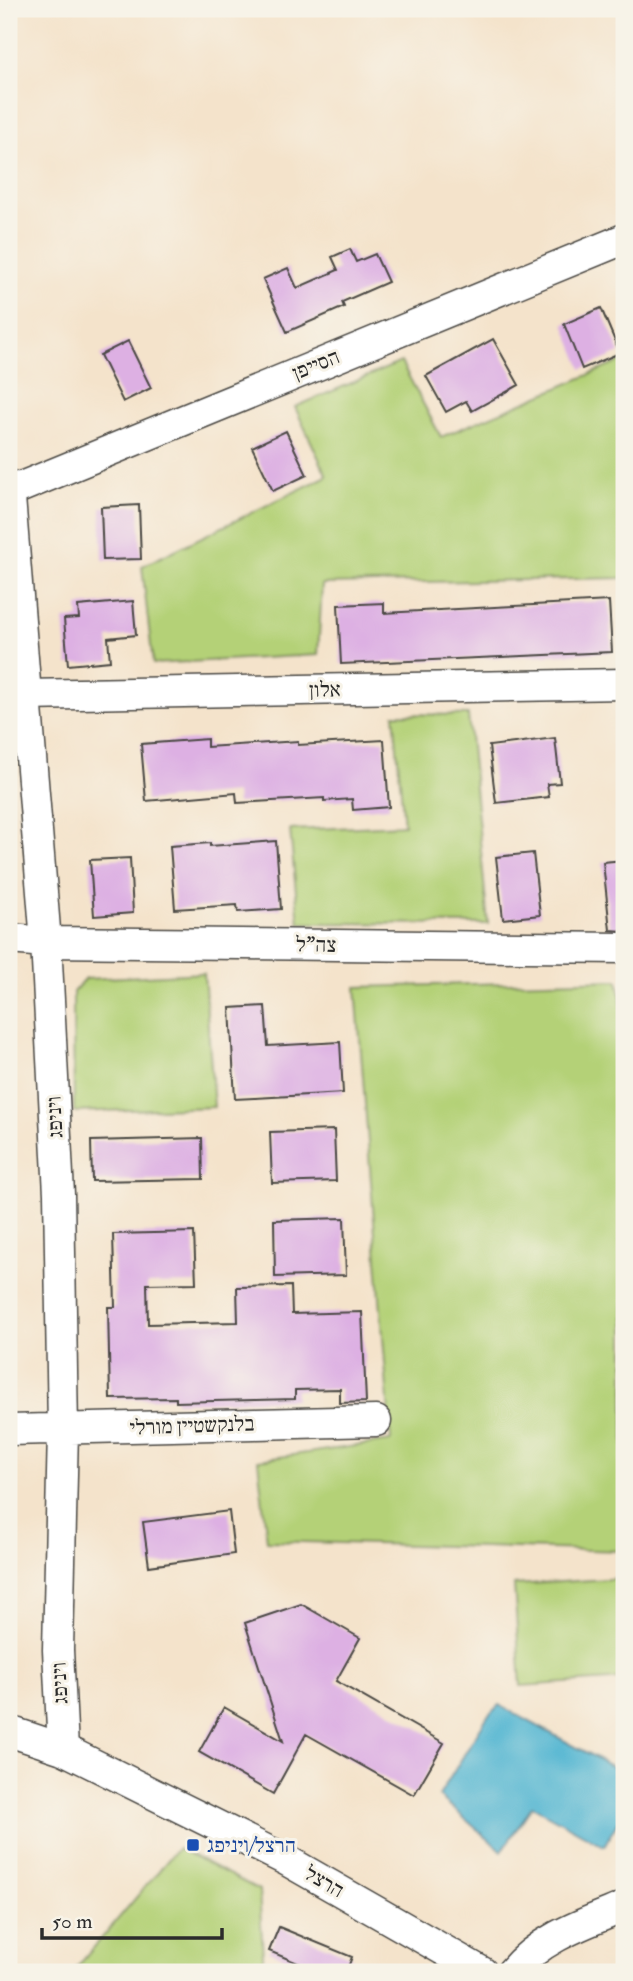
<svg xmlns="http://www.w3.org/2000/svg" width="633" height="1981" font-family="'IM FELL Double Pica','Frank Ruhl Libre',serif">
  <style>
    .green { fill: #b4d177; stroke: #707e51; stroke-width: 2 }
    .water { fill: #53b6d2; stroke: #3f707e; stroke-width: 2 }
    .building { fill: #ddb0e3 }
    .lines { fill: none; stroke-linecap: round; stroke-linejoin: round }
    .minor-casing { stroke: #494743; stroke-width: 33 }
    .minor { stroke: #fff; stroke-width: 30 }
    .transit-dot { fill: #1a4fb4; stroke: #f7f3e8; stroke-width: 2.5 }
    .labels { text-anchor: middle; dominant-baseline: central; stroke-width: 6; stroke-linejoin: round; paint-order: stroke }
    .street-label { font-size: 21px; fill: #2b2b2b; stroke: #f7f3e8 }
    .transit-label { font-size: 21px; fill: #164399; stroke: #f7f3e8; text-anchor: start }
  </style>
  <rect width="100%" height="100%" fill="#f7f3e8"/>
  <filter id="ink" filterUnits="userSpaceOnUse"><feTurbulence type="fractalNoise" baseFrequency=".0143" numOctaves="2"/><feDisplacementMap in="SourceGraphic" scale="14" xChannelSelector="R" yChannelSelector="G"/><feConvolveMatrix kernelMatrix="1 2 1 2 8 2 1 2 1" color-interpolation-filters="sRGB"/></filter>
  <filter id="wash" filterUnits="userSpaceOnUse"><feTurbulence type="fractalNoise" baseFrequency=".00686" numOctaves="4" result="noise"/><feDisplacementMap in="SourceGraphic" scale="28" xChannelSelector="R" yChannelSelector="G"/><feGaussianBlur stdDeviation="1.57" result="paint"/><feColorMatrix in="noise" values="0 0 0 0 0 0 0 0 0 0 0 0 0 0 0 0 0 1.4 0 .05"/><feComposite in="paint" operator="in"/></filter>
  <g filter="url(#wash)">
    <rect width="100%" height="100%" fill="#f4e3cb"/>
    <!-- green -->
    <path class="green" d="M 624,360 L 624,578 L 322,584 L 318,655 L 153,664 L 142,566 L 327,476 L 295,407 L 401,362 L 441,437 Z
      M 394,714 L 468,715 L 488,924 L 299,923 L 290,830 L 404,825 Z
      M 204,973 L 214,1107 L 74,1112 L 73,992 L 85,979 Z
      M 618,980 L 624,1017 L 624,1551 L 267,1541 L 258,1460 L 391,1441 L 356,987 Z
      M 624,1578 L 624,1679 L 521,1686 L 514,1585 Z
      M 178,1848 L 259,1890 L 264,1972 L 73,1972 Z"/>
    <!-- water -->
    <path class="water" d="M 499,1705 L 624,1773 L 624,1811 L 604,1846 L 532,1806 L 502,1851 L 439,1796 L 487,1717 Z"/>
    <g id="blocks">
      <!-- building -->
      <path class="building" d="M 350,249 L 356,262 L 375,254 L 388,282 L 342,302 L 344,307 L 287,332 L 263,279 L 288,268 L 297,288 L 338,270 L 332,257 Z
        M 601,308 L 620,353 L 582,369 L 564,324 Z
        M 493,339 L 519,385 L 472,411 L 466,401 L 446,412 L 426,376 Z
        M 128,341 L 151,388 L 123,402 L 100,355 Z
        M 286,431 L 307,475 L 273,491 L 252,447 Z
        M 139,505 L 141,559 L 103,560 L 101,507 Z
        M 133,601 L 136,635 L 108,638 L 110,661 L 68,665 L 64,619 L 79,618 L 78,606 Z
        M 609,601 L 612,652 L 341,664 L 338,605 L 384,603 L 384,613 Z
        M 555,738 L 560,783 L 547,784 L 549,797 L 496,803 L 489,746 Z
        M 207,739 L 207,747 L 298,741 L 298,745 L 384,740 L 389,807 L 353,810 L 352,799 L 324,801 L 324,798 L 237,803 L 236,793 L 146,801 L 141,744 Z
        M 276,841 L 281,909 L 238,912 L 237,905 L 175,909 L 170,846 L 210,843 L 210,846 Z
        M 533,853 L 540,915 L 503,919 L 496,857 Z
        M 130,858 L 133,913 L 94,916 L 90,860 Z
        M 624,860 L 624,931 L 610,930 L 603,862 Z
        M 265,1006 L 268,1046 L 340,1042 L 343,1093 L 235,1099 L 230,1008 Z
        M 334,1130 L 336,1181 L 272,1183 L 270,1132 Z
        M 202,1138 L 203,1179 L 92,1181 L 91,1141 Z
        M 344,1218 L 346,1275 L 275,1277 L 274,1220 Z
        M 194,1232 L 196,1283 L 147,1284 L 148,1324 L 238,1322 L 237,1287 L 291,1286 L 292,1314 L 362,1312 L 366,1402 L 340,1403 L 340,1389 L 295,1390 L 295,1399 L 176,1402 L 176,1398 L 110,1399 L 108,1307 L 115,1307 L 113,1234 Z
        M 229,1511 L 234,1554 L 149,1566 L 143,1522 Z
        M 301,1604 L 360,1638 L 336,1681 L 444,1743 L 414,1795 L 306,1734 L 273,1794 L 199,1752 L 224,1707 L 283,1741 L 245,1623 Z
        M 279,1927 L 352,1957 L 346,1972 L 319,1972 L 269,1951 Z"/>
    </g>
  </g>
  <g filter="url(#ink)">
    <use href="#blocks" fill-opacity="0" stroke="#494743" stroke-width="2"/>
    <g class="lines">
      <defs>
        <path id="minor" d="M 9,485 L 46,942 L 59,1194 L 63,1430 L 58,1650 L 63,1749
          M 9,492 L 624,239
          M 26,695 L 624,684
          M 9,939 L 46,942 L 624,948
          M 9,1430 L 376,1421
          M 9,1731 L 63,1749 L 286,1860 L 482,1972
          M 512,1972 C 540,1938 585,1923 624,1907"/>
      </defs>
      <!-- minor casing -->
      <use href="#minor" class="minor-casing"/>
      <!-- minor -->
      <use href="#minor" class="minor"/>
    </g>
  </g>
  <!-- markers -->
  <rect class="transit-dot" x="186" y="1838" width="14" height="14" rx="3.5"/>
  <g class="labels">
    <!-- street labels -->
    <g class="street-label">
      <text transform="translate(316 365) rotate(-22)">הסייפן</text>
      <text transform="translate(325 690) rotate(-1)">אלון</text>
      <text transform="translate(316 945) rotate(1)">צה"ל</text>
      <text transform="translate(55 1117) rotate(-93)">ויניפג</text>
      <text transform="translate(192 1426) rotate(-2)">בלנקשטיין מורלי</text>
      <text transform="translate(60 1683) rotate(-93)">ויניפג</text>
      <text transform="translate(324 1882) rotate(30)">הרצל</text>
    </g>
    <!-- transit labels -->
    <g class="transit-label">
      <text x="207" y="1845">הרצל/ויניפג</text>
    </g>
  </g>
  <!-- margin -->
  <rect width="633" height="1981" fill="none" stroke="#f7f3e8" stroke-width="35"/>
  <!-- scale -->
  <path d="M42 1928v10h180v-10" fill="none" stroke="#2b2b2b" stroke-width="3.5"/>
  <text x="52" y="1928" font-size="21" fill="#2b2b2b" stroke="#f7f3e8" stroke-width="5" paint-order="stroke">50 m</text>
</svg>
